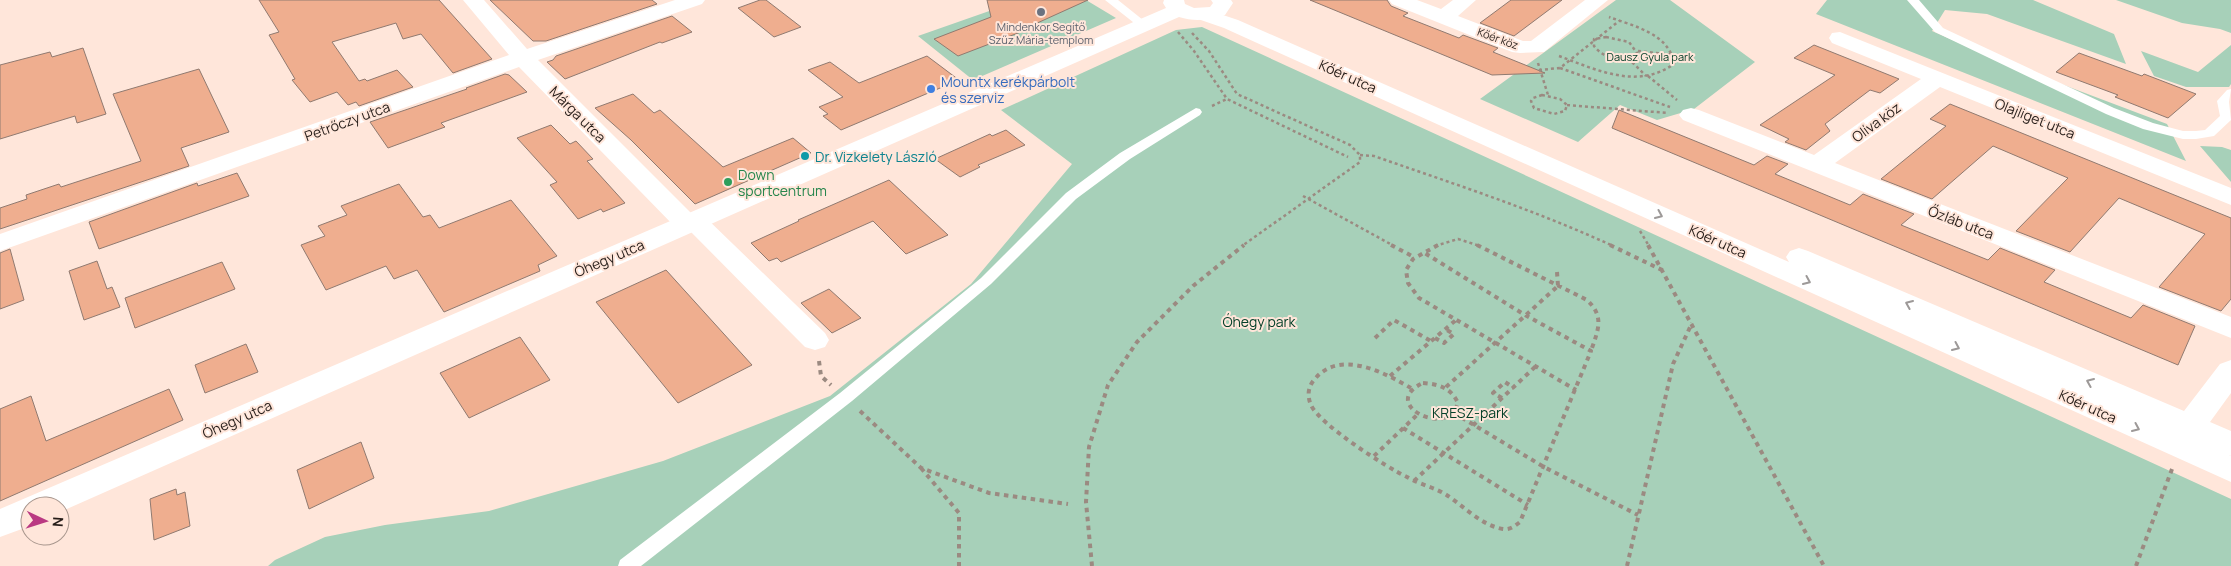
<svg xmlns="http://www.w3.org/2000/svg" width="2231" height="566" font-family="Manrope,sans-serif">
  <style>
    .green { fill: #a7d0b9 }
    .building { fill: #efae8f; stroke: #907a70 }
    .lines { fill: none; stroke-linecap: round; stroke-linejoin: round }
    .path-far1 { stroke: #9b8a81; stroke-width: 2.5; stroke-dasharray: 3 3; stroke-linecap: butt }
    .path { stroke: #9b8a81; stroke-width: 4; stroke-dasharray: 4.5 4.5; stroke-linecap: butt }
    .service { fill: #fff; fill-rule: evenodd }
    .minor { fill: #fff; fill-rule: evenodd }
    .tertiary { fill: #fff; fill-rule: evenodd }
    .oneway { stroke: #9d9998 }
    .worship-dot { fill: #6b7280; stroke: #ffe6da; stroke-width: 2 }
    .shop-dot { fill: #3f7fe0; stroke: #ffe6da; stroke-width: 2 }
    .culture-dot { fill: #0f9aa8; stroke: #ffe6da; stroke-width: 2 }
    .leisure-dot { fill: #2e9e5b; stroke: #ffe6da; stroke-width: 2 }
    .labels { text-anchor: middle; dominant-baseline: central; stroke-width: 4; stroke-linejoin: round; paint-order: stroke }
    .far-worship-label { font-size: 11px; fill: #5b616d; stroke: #ffe6da }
    .far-street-label { font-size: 11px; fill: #261d19; stroke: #ffe6da }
    .far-park-label { font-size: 11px; fill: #044029; stroke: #ffe6da }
    .street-label { font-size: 14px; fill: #261d19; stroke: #ffe6da }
    .shop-label { font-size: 14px; fill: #366cbe; stroke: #ffe6da; text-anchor: start }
    .culture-label { font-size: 14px; fill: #0d838f; stroke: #ffe6da; text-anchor: start }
    .leisure-label { font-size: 14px; fill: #27864d; stroke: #ffe6da; text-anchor: start }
    .park-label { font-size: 14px; fill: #044029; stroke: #ffe6da }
  </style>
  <rect width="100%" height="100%" fill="#ffe6da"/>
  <!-- green -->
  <path class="green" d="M 1086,0 L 1116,18 L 973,80 L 918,36 L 995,9 Z
    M 1616,0 L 1670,0 L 1755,62 L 1694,109 L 1657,120 L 1620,105 L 1578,142 L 1480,99 Z
    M 1827,0 L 2033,0 L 2114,34 L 2126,64 L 1987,14 L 1945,10 L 1932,31 L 1998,60 L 2167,124 L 2186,161 L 1816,14 Z
    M 2116,0 L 2231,0 L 2231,33 L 2220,29 L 2182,23 Z
    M 1202,27 L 2231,499 L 2231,566 L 268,566 L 275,560 L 325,537 L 385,525 L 489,511 L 663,461 L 830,396 L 971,284 L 1072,164 L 1001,110 L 1176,30 Z
    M 2231,45 L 2231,84 L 2229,87 L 2186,87 L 2154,76 L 2141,51 L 2198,72 Z
    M 2200,146 L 2222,147 L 2231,150 L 2231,182 Z"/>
  <!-- building -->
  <path class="building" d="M 259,0 L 439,0 L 492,59 L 453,73 L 421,34 L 403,39 L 396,23 L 332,42 L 359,81 L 365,79 L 367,81 L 397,70 L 413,87 L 359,106 L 356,102 L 348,105 L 337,92 L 310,102 L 292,80 L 295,79 L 269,35 L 279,32 Z
    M 490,0 L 652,0 L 657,4 L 546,41 L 533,41 Z
    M 760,0 L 766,0 L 801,27 L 774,37 L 738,8 Z
    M 987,0 L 1088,0 L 1024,29 L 1026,30 L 958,56 L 934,39 L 991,17 Z
    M 1310,0 L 1387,0 L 1391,6 L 1408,13 L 1403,16 L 1459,38 L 1463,35 L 1498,48 L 1493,52 L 1545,73 L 1492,75 Z
    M 1511,0 L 1562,0 L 1514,36 L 1480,23 Z
    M 672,16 L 692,32 L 662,43 L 660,42 L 565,79 L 547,62 L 553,60 L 556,56 Z
    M 1814,45 L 1899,79 L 1880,93 L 1870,90 L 1825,124 L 1830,131 L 1806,150 L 1785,142 L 1789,139 L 1760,125 L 1835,75 L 1794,58 Z
    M 83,48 L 106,114 L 77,123 L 75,116 L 0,139 L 0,65 L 50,52 L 52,57 Z
    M 2079,53 L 2142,76 L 2144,74 L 2196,94 L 2168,118 L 2115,97 L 2118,95 L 2056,72 Z
    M 927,56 L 959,80 L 841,130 L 823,116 L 828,114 L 819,107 L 843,97 L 808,70 L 830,62 L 859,83 Z
    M 199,69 L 229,132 L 181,148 L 189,166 L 0,229 L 0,208 L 27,199 L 26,195 L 59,184 L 61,187 L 141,161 L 113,94 Z
    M 505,74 L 509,75 L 527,92 L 441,123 L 445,127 L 388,148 L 370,122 L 467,89 L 466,88 Z
    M 633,94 L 654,113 L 660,110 L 723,167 L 793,138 L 811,153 L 695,204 L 631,140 L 595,108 Z
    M 1950,104 L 2231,218 L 2231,299 L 2221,311 L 2159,287 L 2205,234 L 2119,198 L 2070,252 L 2016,231 L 2068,178 L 1993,146 L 1932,199 L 1881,179 L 1946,126 L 1930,119 Z
    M 1619,110 L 1754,165 L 1767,156 L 1788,164 L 1775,174 L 1850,205 L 1863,194 L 1914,214 L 1901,225 L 1988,260 L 2000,248 L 2055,270 L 2044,282 L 2131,318 L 2143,305 L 2195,326 L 2178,365 L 1612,128 Z
    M 551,125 L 570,144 L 576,141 L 593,159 L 587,161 L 625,203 L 603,212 L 601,209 L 578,219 L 550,185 L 557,182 L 517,138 Z
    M 1006,130 L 1025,145 L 978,165 L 980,167 L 960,177 L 935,159 L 990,134 L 992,136 Z
    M 237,173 L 249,196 L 99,249 L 89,222 L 197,183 L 198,186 Z
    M 889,180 L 948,235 L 906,254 L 873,221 L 781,262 L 777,258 L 769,261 L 751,243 L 799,221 L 798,220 Z
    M 399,184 L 423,217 L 430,215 L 439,228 L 511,200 L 557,256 L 538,265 L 540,271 L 444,312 L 417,270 L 394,279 L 386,266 L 326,290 L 301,245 L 325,236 L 318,226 L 347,215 L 341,206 Z
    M 10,249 L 24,300 L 0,309 L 0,253 Z
    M 97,261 L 107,289 L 112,287 L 120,307 L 84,320 L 69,271 Z
    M 222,262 L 235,289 L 135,328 L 125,298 Z
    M 666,270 L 752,365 L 678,403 L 596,302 Z
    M 829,289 L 861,318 L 832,333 L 801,303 Z
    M 520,337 L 550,380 L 469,418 L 440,373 Z
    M 246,344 L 258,372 L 205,393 L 195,365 Z
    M 169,389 L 183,420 L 0,501 L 0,409 L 31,396 L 46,441 Z
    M 361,442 L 374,478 L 309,509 L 297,470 Z
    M 176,489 L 177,495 L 185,492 L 190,526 L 154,540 L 150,499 Z"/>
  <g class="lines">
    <!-- path-far1 -->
    <path class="path-far1" d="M 1178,32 L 1194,51 L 1227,99 L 1348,157
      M 1192,33 L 1209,51 L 1237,94 L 1350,145 L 1360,155 L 1360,162 L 1242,246
      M 1606,37 L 1629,42 L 1637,53 C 1624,64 1604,59 1594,46 L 1594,39 Z
      M 1638,51 L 1674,55
      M 1559,56 C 1597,70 1637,90 1674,64 C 1670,34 1634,26 1609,17
      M 1628,58 L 1646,76
      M 1538,63 L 1548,95
      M 1560,68 L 1670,107
      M 1539,70 L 1560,68 L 1619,21
      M 1648,76 L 1677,100
      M 1542,95 L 1560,99 L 1567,105 L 1565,111 L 1554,114 L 1534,108 L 1531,101 L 1533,98 Z
      M 1567,105 L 1668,113
      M 1212,106 L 1227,99
      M 1360,155 L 1374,156 C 1454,184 1535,210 1613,246
      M 1303,196 L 1394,246
      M 1640,231 L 1649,246
      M 1435,246 L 1458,239 L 1480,246"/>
    <!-- path -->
    <path class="path" d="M 1391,245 L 1414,257
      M 1438,245 L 1413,259 L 1406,270 L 1408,283 L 1419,298 L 1576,390
      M 1477,245 L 1587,300 C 1605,317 1598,330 1591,351
      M 1610,245 L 1664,271
      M 1648,245 L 1824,566
      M 1557,272 L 1558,286
      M 1375,338 L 1394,320 L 1431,341
      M 1435,338 L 1444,343 L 1454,334 L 1445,329
      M 819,361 L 821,376 L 831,385
      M 1390,376 L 1456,320
      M 1423,383 C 1439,384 1451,388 1458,403 L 1454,413 C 1451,414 1447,417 1443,418 C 1422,423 1388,399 1423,383 Z
      M 1446,387 L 1558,286
      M 1411,388 C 1385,373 1339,348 1314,380 C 1308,387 1307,396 1311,405 C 1319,424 1386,467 1407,477 C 1419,484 1433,487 1445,494 C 1463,505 1480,525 1503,529 C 1510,530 1515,526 1520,522 L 1591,351 L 1525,315 L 1423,252
      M 1502,398 L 1493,393 L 1505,382 L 1514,388
      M 860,411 L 921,468 L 989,493 L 1068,504
      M 1454,413 L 1544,467 L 1638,515
      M 1403,428 L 1528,505
      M 1374,456 L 1418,414
      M 921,468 L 959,513 L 959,566
      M 1414,481 L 1536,366
      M 1092,566 L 1086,502 L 1089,447 L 1108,385 L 1137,342 L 1193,286 L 1244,245
      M 1627,566 L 1673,364 L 1692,323
      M 2136,566 L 2172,469"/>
    <!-- service -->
    <path class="service" d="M 1105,0 L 1118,0 L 1148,24 L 1146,26 L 1138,26 Z
      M 1907,0 L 1919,0 L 1943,28 L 2114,108 L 2153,123 L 2183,131 L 2196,131 L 2205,130 L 2220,116 L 2217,101 L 2227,90 L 2231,89 L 2229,102 L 2231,120 L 2214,136 L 2196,139 L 2183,139 L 2143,129 L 2106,114 L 1935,32 Z
      M 1196,108 L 1200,109 L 1202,112 L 1200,115 L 1130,159 L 1076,199 L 991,284 L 852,401 L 641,566 L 618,566 L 620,560 L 840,393 L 981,278 L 1066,193 L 1120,153 Z"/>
    <!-- minor -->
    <path class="minor" d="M 463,0 L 484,0 L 527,49 L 675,0 L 705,0 L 702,4 L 538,60 L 692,214 L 703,215 L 825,333 L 829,340 L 825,347 L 815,350 L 805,347 L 690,231 L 678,230 L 519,67 L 0,251 L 0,234 L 509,55 Z
      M 1389,0 L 1417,0 L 1441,9 L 1453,0 L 1476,0 L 1458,16 L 1523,41 L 1531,41 L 1585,0 L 1608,0 L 1544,52 L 1520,53 L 1512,52 L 1392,4 Z
      M 1205,9 L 1238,20 L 1789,262 L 1786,257 L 1790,251 L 1799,248 L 1808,251 L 2184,411 L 2220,364 L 2231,360 L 2231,393 L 2210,422 L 2231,431 L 2231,456 L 2229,455 L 2231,456 L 2231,482 L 1224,28 L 1198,19 L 1195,15 L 1198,11 Z
      M 1840,32 L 2231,188 L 2231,205 L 1940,87 L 1835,163 L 2231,317 L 2231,338 L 1683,120 L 1679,115 L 1683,110 L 1691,108 L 1699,110 L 1814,155 L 1921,79 L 1832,43 L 1829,38 L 1832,33 Z"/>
    <!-- tertiary -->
    <path class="tertiary" d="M 1164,0 L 1184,0 L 1185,4 L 1194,8 L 1210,7 L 1213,3 L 1211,0 L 1231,0 L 1233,3 L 1225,15 C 1209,20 1195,22 1179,17 L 60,512 L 60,506 L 30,506 L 30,526 L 0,537 L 0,509 L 1166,8 L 1163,3 Z"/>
  </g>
  <!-- one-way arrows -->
  <defs><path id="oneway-chevron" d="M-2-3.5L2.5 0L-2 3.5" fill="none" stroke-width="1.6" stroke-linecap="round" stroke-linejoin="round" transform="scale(1.25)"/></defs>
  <g class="oneway">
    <use href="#oneway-chevron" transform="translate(1659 215) rotate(24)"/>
    <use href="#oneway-chevron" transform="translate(1807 281) rotate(24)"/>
    <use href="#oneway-chevron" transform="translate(1909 304) rotate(-157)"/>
    <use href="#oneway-chevron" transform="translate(1956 347) rotate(24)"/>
    <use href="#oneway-chevron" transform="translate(2090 382) rotate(-157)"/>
    <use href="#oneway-chevron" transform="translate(2136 428) rotate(24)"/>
  </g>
  <!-- markers -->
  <circle class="worship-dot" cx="1041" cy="12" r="5"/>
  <circle class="shop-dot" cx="931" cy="89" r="5"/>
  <circle class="culture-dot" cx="805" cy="156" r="5"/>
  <circle class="leisure-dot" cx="728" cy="182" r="5"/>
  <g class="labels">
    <!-- far-worship labels -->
    <g class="far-worship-label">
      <text x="1041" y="26">Mindenkor Segítő<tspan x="1041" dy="13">Szűz Mária-templom</tspan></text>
    </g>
    <!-- far-street labels -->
    <g class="far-street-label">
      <text transform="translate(1498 38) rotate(20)">Kőér köz</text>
    </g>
    <!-- far-park labels -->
    <g class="far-park-label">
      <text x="1650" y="56">Dausz Gyula park</text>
    </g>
    <!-- street labels -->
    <g class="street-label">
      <text transform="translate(1348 76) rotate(24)">Kőér utca</text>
      <text transform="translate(578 114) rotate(45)">Márga utca</text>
      <text transform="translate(2035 118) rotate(22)">Olajliget utca</text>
      <text transform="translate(347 121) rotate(-20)">Petrőczy utca</text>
      <text transform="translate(1876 122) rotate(-36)">Olíva köz</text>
      <text transform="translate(1961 222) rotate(21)">Őzláb utca</text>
      <text transform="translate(1718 241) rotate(24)">Kőér utca</text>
      <text transform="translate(609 258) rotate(-23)">Óhegy utca</text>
      <text transform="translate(2088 406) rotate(24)">Kőér utca</text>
      <text transform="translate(237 419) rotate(-24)">Óhegy utca</text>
    </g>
    <!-- shop labels -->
    <g class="shop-label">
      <text x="941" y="81">Mountx kerékpárbolt<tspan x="941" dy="16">és szerviz</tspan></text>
    </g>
    <!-- culture labels -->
    <g class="culture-label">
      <text x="815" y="156">Dr. Vizkelety László</text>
    </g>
    <!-- leisure labels -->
    <g class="leisure-label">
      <text x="738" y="174">Down<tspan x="738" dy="16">sportcentrum</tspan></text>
    </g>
    <!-- park labels -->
    <g class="park-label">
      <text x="1259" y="321">Óhegy park</text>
      <text x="1470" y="412">KRESZ-park</text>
    </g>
  </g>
  <!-- north arrow -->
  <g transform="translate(45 521) rotate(94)"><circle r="24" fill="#ffe6da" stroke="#a8968d"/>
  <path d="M0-4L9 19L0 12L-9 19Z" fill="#ba3982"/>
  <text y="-8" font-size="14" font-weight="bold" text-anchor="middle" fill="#261d19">N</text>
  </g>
</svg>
